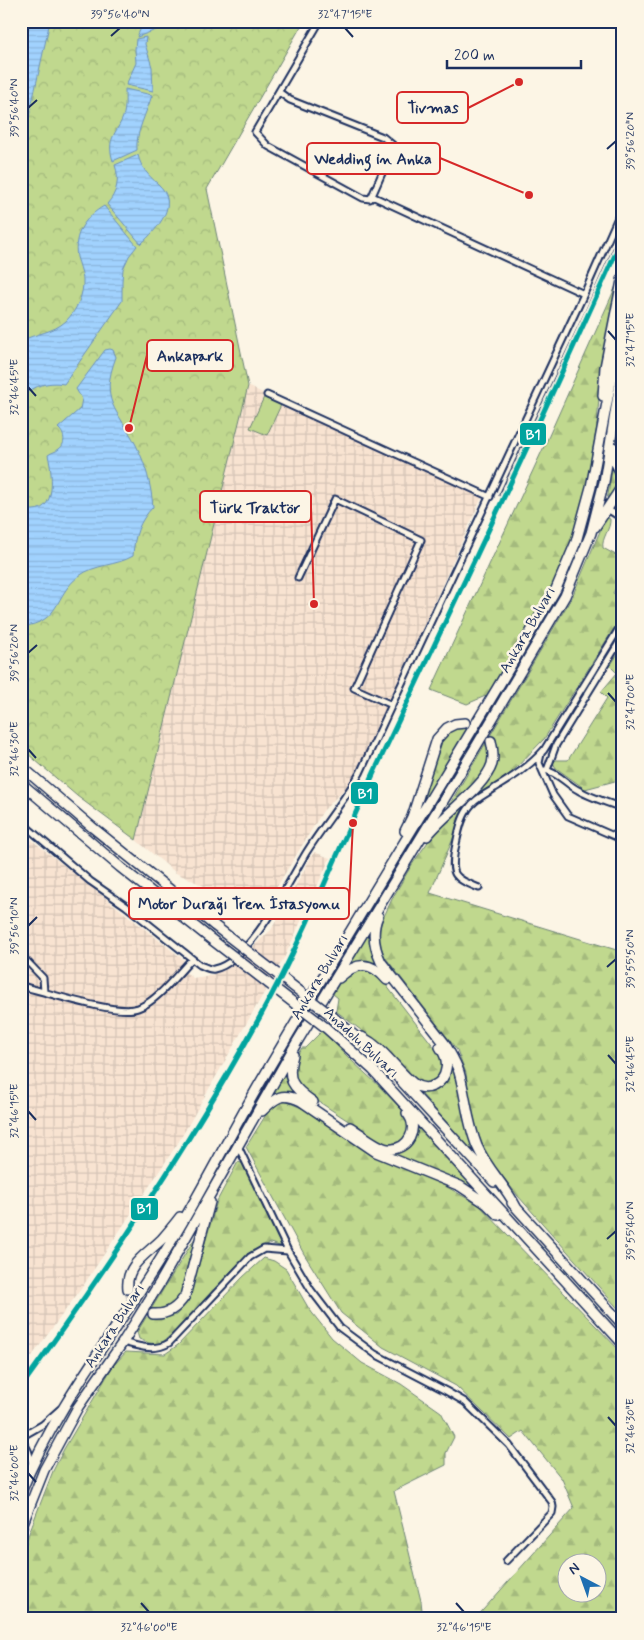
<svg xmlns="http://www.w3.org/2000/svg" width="644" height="1640" font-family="Mynerve,sans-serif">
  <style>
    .industrial { fill: url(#industrial-grid) }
    .forest { fill: url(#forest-firs); stroke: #6e8476; fill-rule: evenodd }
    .park { fill: url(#park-crowns); stroke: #6e8476 }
    .garden { fill: #c0d88e; stroke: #6e8476 }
    .water { fill: url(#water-rules); stroke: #6b91be }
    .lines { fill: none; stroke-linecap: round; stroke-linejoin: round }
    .primary-tunnel { stroke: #cfcdca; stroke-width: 9; stroke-dasharray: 9 4.5; stroke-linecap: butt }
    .street-casing { stroke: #1b2f5e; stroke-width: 9 }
    .primary-casing { stroke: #1b2f5e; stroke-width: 12 }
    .street { stroke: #fcf5e5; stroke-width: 5 }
    .primary { stroke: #fcf5e5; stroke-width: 9 }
    .rail-casing { stroke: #1b2f5e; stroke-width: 3 }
    .rail { stroke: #fcf5e5; stroke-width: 1; stroke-dasharray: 4; stroke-linecap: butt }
    .primary-bridge-casing { stroke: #1b2f5e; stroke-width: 12; stroke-linecap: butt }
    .primary-bridge { stroke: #fcf5e5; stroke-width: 9 }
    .rail-1-casing { stroke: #fcf5e5; stroke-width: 9 }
    .rail-1 { stroke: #00a49f; stroke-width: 5 }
    .ticks { fill: none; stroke: #1b2f5e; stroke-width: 2 }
    .labels { text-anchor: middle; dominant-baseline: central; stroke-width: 5; stroke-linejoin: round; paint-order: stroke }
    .street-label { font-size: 15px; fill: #1b2f5e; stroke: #fcf5e5 }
    .leader { fill: none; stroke: #d62828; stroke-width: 2 }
    .callout-dot { fill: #d62828; stroke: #fcf5e5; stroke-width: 2 }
    .callout { fill: #fcf5e5; stroke: #d62828; stroke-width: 2 }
    .callout-label { font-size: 16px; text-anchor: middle; font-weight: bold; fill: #1b2f5e }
    .line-badge { stroke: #fcf5e5; stroke-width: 2 }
    .badge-label { font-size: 14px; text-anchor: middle; font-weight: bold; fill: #fff }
    .neatline { fill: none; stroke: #1b2f5e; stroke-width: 2 }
    .ticks-label { font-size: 12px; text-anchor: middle; fill: #1b2f5e }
  </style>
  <defs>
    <pattern id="industrial-grid" width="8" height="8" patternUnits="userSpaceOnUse" patternTransform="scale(1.25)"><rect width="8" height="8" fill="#f8e3d1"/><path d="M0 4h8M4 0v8" fill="none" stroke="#d4c3b6"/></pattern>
    <pattern id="forest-firs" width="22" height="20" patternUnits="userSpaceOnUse" patternTransform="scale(1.25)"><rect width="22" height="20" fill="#c0d88e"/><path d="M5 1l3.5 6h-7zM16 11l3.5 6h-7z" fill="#a4ba7d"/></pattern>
    <pattern id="park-crowns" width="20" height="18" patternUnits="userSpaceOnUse" patternTransform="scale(1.25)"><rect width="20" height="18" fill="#c0d88e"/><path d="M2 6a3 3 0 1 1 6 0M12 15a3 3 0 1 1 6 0" fill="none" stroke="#a4ba7d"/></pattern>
    <pattern id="water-rules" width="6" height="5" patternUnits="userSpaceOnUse" patternTransform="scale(1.25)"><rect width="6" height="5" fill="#a1d2fe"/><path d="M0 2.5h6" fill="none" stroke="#8ab5dc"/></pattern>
  </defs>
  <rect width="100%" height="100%" fill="#fcf5e5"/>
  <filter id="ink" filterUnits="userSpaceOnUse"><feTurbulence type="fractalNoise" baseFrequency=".02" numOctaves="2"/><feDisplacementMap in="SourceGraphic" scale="10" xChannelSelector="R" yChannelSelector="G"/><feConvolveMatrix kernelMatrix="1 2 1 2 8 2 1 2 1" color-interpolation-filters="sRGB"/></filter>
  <g filter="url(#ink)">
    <!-- industrial -->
    <path class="industrial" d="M 248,386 L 482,497 L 354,779 L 323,811 L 264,908 L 241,903 L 176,873 L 136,840 Z
      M 21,829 L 33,841 L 184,960 L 180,967 L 193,978 L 212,975 L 243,956 L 271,930 L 314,852 L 330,858 L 285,956 L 178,1143 L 81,1289 L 21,1371 Z"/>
    <!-- forest -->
    <path class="forest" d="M 616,286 L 599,397 L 597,426 L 587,484 L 577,527 L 569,547 L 550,591 L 490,694 L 467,704 L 431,690 L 548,438 Z
      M 623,413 L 623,460 L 618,457 L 617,438 Z
      M 613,464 L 620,476 L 619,484 L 607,501 Z
      M 606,517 L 610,519 C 611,529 601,538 603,548 L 623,559 L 623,574 L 613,593 L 623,599 L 623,614 L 544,739 L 511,773 L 466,808 L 430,893 L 623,952 L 623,1314 L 518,1196 L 487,1157 L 478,1134 L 469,1098 L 466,1073 L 457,1050 L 385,957 L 379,942 L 380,925 L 393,897 L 411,866 L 437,829 L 488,777 L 490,758 C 484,781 461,796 445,812 L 572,597 Z
      M 623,646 L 623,774 L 615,781 L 585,789 L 556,768 L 553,763 L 556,760 L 568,760 L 607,698 L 601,692 L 617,673 L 610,666 Z
      M 456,727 L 469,728 L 418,811 L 437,744 L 445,733 Z
      M 371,928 L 385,972 L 362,962 L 349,964 Z
      M 355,969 L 369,969 L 379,976 L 438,1052 C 445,1064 443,1074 432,1083 L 424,1084 L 414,1080 L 397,1061 L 379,1044 L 336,1011 L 338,998 L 333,994 L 342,979 Z
      M 322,1031 L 352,1061 L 378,1085 L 405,1113 L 408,1127 L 408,1133 L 403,1140 L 388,1145 L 382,1143 L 301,1090 L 293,1075 L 295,1058 L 302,1048 L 305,1048 Z
      M 452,1061 L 479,1159 L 419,1091 L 430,1090 L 449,1063 Z
      M 286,1071 L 287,1076 L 298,1096 L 287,1092 L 273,1094 Z
      M 285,1101 L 304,1109 L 349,1139 L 398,1164 L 447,1187 L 479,1205 L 623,1354 L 623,1619 L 475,1619 L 574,1508 L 562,1479 L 523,1431 L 511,1439 L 456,1386 L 383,1347 L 341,1313 L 304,1254 L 246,1147 L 272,1105 ZM 566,1562 L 596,1562 L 596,1592 L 566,1592 Z
      M 420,1128 L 469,1183 L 467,1185 L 389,1153 C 402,1149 415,1146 416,1129 Z
      M 238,1162 L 245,1164 L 283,1247 L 270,1243 L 252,1251 L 234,1268 L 176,1331 L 160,1344 L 149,1343 L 139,1339 L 137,1332 L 195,1238 L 186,1271 L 183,1292 L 178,1301 L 154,1317 L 162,1319 L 176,1315 L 188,1302 L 217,1201 Z
      M 264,1258 L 274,1261 L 286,1269 L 309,1309 L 332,1338 L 362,1363 L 401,1384 L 441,1412 L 454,1437 L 446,1453 L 446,1465 L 394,1491 L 421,1601 L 423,1619 L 21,1619 L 21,1559 L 29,1533 L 53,1471 L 64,1449 L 113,1366 L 126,1352 L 165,1354 L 178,1345 L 243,1277 Z"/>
    <!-- park -->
    <path class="park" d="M 21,21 L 304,21 L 207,189 L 248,386 L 136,840 L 77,796 L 21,748 Z"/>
    <!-- garden -->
    <path class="garden" d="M 264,397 L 281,405 L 267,435 L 250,428 Z"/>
    <!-- water -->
    <path class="water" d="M 30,21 L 50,21 L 21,153 L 21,63 Z
      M 148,21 L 180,21 L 137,37 L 140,30 Z
      M 146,37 L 145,44 L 152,67 L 153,91 L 126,85 L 136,63 L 135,49 L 136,39 Z
      M 125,89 L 152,95 C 147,112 135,134 137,150 L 113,161 C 106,138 116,135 123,117 C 126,108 125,98 125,89 Z
      M 138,155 C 141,168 148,175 158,184 C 181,204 157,229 141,244 L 107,204 C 117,193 120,180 115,165 Z
      M 104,206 L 137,246 L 129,256 L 123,269 L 122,281 L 122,301 L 64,384 C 48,381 31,386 21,399 L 21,341 C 36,333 53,333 66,321 C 77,310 84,294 83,279 C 82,271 79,264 77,257 C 73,234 85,217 104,206 Z
      M 110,349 L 113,350 L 116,357 C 99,402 117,408 136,445 C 146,465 151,485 153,507 C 139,521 134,537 133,556 C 116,566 95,564 79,576 C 52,597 63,621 21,627 L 21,508 C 58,520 53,477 48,455 C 52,452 56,452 59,449 C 67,443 64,433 58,428 L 80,409 L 82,399 L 76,389 L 102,354 L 105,350 Z"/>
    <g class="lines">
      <!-- primary-tunnel -->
      <path class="primary-tunnel" d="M 128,1289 C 131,1303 139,1311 153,1314"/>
      <defs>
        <path id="street" d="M 320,21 L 255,132 L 268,146 L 363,198 L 370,199 L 372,196
          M 279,92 L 290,100 L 383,137 L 394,146 L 372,196 L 584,294
          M 267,395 L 490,497
          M 607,509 L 623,519
          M 298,578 L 335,499 L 421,540 L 354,688 L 392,705
          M 541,754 L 539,763 L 553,795 L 568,816 L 623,840
          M 545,770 C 559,773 566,784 578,790 C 592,798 608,803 623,808
          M 547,770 L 556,745 L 623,636
          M 21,822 L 90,881 L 126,906 L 200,965 C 205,967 209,970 214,969 C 250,962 288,883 306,853 C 323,826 344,801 360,773 L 584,294 L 623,206
          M 479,888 C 455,878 450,877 455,849 C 458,836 460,820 468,809 C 474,799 486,794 495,788 C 513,777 530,766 544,750 L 623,622
          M 21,955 L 43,978 L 44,992
          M 21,986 C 46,992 117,1016 138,1008 C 158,1001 177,974 192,959
          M 238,1146 L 288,1251 L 311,1290 L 340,1328 L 375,1354 L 446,1391 L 465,1402 L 509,1445 L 552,1502 L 553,1507 L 552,1513 L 506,1561
          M 123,1342 C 138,1346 154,1352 169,1343 L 250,1257 L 264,1249 L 288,1251
          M 21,1437 L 42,1425 L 60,1409
          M 21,1442 C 29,1447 30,1457 32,1465"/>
        <path id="primary" d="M 603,396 L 605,367 L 623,276
          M 613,447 L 614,457 L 623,463
          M 613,458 L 622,475 L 623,489
          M 595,527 L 623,485
          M 21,766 L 92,827 L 215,926
          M 21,783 L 120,867 L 207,936
          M 405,831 L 412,817 L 437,739 L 447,728 L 455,724 L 465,723
          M 427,836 C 443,815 485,787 492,764 C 494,756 493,749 491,741
          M 378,916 C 371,932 374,947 381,962 L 445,1044 C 450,1053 456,1062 459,1072 C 466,1096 467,1122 477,1146 C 487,1169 505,1185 516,1207
          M 339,978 C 357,961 371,961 387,980
          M 333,1017 L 381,1059 L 494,1182
          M 325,1027 L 373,1070 L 623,1344
          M 362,1037 C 384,1048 395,1069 414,1084 C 427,1093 444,1084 446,1069 C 448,1061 444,1053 440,1047
          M 293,1055 C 286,1080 292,1087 313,1102
          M 262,1111 C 276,1097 282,1092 301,1101 L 376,1152 L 460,1186 L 487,1204 L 498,1215
          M 350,1127 C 360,1133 378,1148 388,1149 C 408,1151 420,1128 407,1113
          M 512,1203 L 623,1325
          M 128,1289 C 125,1265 147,1254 162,1239 C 168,1232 174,1225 180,1217
          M 153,1314 C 168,1315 177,1308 185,1296 L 210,1202
          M 21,1492 C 58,1399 125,1321 175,1235 C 205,1185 231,1133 260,1083 C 357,917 459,755 556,589 L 576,542 L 591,487 L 623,318
          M 21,1528 L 44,1470 L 78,1407 L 123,1342 L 161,1281 L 297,1042 L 477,745 L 565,596 L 591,533 L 604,482 L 623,364"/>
      </defs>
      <!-- street casing -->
      <use href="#street" class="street-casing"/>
      <!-- primary casing -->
      <use href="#primary" class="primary-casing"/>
      <!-- street -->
      <use href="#street" class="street"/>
      <!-- primary -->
      <use href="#primary" class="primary"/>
      <defs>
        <path id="rail" d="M 500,495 L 584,316 L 623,228"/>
      </defs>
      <!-- rail casing -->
      <use href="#rail" class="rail-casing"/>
      <!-- rail -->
      <use href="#rail" class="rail"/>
      <defs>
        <path id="primary-bridge" d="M 215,926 L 333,1017
          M 207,936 L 325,1027"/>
      </defs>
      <!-- primary-bridge casing -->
      <use href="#primary-bridge" class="primary-bridge-casing"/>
      <!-- primary-bridge -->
      <use href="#primary-bridge" class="primary-bridge"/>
      <defs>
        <path id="rail-1" d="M 21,1387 C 108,1267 191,1143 262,1013 C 306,933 339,847 378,764 C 461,589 544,414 623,237"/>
      </defs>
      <!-- rail-1 casing -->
      <use href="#rail-1" class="rail-1-casing"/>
      <!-- rail-1 -->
      <use href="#rail-1" class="rail-1"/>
    </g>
  </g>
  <!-- ticks -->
  <path class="ticks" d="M 345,28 L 353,37M 111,36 L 120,28M 28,108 L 37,100M 607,149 L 616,141M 608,331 L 616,340M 28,387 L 36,396M 28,653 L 37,645M 608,693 L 616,702M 28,749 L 36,758M 28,926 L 37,917M 607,967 L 616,959M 608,1055 L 616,1064M 28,1111 L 36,1120M 607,1239 L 616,1231M 608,1417 L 616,1426M 28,1473 L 36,1482M 141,1603 L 149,1612M 456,1603 L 464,1612"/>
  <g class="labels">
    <!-- street labels -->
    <g class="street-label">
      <text transform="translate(528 630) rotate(-60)">Ankara Bulvarı</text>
      <text transform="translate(320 977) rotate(-59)">Ankara Bulvarı</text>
      <text transform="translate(361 1043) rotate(43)">Anadolu Bulvarı</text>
      <text transform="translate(115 1326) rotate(-57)">Ankara Bulvarı</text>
    </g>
  </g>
  <!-- callouts -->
  <path class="leader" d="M519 82L468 108M529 195L440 158M129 428L147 355M314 604L311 507M353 823L349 904"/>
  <g class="callout-dot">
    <circle cx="519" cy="82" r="5"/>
    <circle cx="529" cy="195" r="5"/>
    <circle cx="129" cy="428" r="5"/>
    <circle cx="314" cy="604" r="5"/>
    <circle cx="353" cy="823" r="5"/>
  </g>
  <g class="callout">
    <rect x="397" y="92" width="71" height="31" rx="5"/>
    <rect x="307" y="143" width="133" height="31" rx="5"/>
    <rect x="147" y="340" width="86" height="31" rx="5"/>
    <rect x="200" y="491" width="111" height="31" rx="5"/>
    <rect x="129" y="888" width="220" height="31" rx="5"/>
  </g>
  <g class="callout-label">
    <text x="433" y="113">Tivmas</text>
    <text x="373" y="164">Wedding in Anka</text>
    <text x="190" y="361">Ankapark</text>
    <text x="255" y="513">Türk Traktör</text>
    <text x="239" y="909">Motor Durağı Tren İstasyonu</text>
  </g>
  <g class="line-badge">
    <rect x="519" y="422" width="28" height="24" rx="5" fill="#00a49f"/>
    <rect x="350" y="781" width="29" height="24" rx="5" fill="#00a49f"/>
    <rect x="130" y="1197" width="29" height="24" rx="5" fill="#00a49f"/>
  </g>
  <g class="badge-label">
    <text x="533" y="439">B1</text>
    <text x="365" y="798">B1</text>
    <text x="144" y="1213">B1</text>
  </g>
  <!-- margin -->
  <rect width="644" height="1640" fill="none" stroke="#fcf5e5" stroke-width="55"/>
  <!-- north arrow -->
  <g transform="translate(582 1578) rotate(319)"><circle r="24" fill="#fcf5e5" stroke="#a2a6af"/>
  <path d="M0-4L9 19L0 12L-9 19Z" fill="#1f6fb2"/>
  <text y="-8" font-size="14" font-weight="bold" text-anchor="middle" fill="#1b2f5e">N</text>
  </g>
  <!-- scale -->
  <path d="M447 60v8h134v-8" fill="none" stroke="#1b2f5e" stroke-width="2.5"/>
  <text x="454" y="60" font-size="15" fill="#1b2f5e" stroke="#fcf5e5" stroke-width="4" paint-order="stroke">200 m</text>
  <rect x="28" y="28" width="588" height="1584" class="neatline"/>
  <g class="ticks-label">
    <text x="120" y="18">39°56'40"N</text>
    <text x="345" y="18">32°47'15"E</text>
    <text transform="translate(14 108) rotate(-90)" y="4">39°56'40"N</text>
    <text transform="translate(630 141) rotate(-90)" y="4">39°56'20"N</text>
    <text transform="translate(630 340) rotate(-90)" y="4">32°47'15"E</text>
    <text transform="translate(14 387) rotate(-90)" y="4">32°46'45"E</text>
    <text transform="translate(14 653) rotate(-90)" y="4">39°56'20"N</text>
    <text transform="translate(630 702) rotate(-90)" y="4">32°47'00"E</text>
    <text transform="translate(14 749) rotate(-90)" y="4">32°46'30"E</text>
    <text transform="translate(14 926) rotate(-90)" y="4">39°56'10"N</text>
    <text transform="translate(630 959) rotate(-90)" y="4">39°55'50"N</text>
    <text transform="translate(630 1064) rotate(-90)" y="4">32°46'45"E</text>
    <text transform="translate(14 1111) rotate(-90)" y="4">32°46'15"E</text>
    <text transform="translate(630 1231) rotate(-90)" y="4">39°55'40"N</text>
    <text transform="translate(630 1426) rotate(-90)" y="4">32°46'30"E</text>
    <text transform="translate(14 1473) rotate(-90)" y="4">32°46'00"E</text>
    <text x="149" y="1631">32°46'00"E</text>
    <text x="464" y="1631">32°46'15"E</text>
  </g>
</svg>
